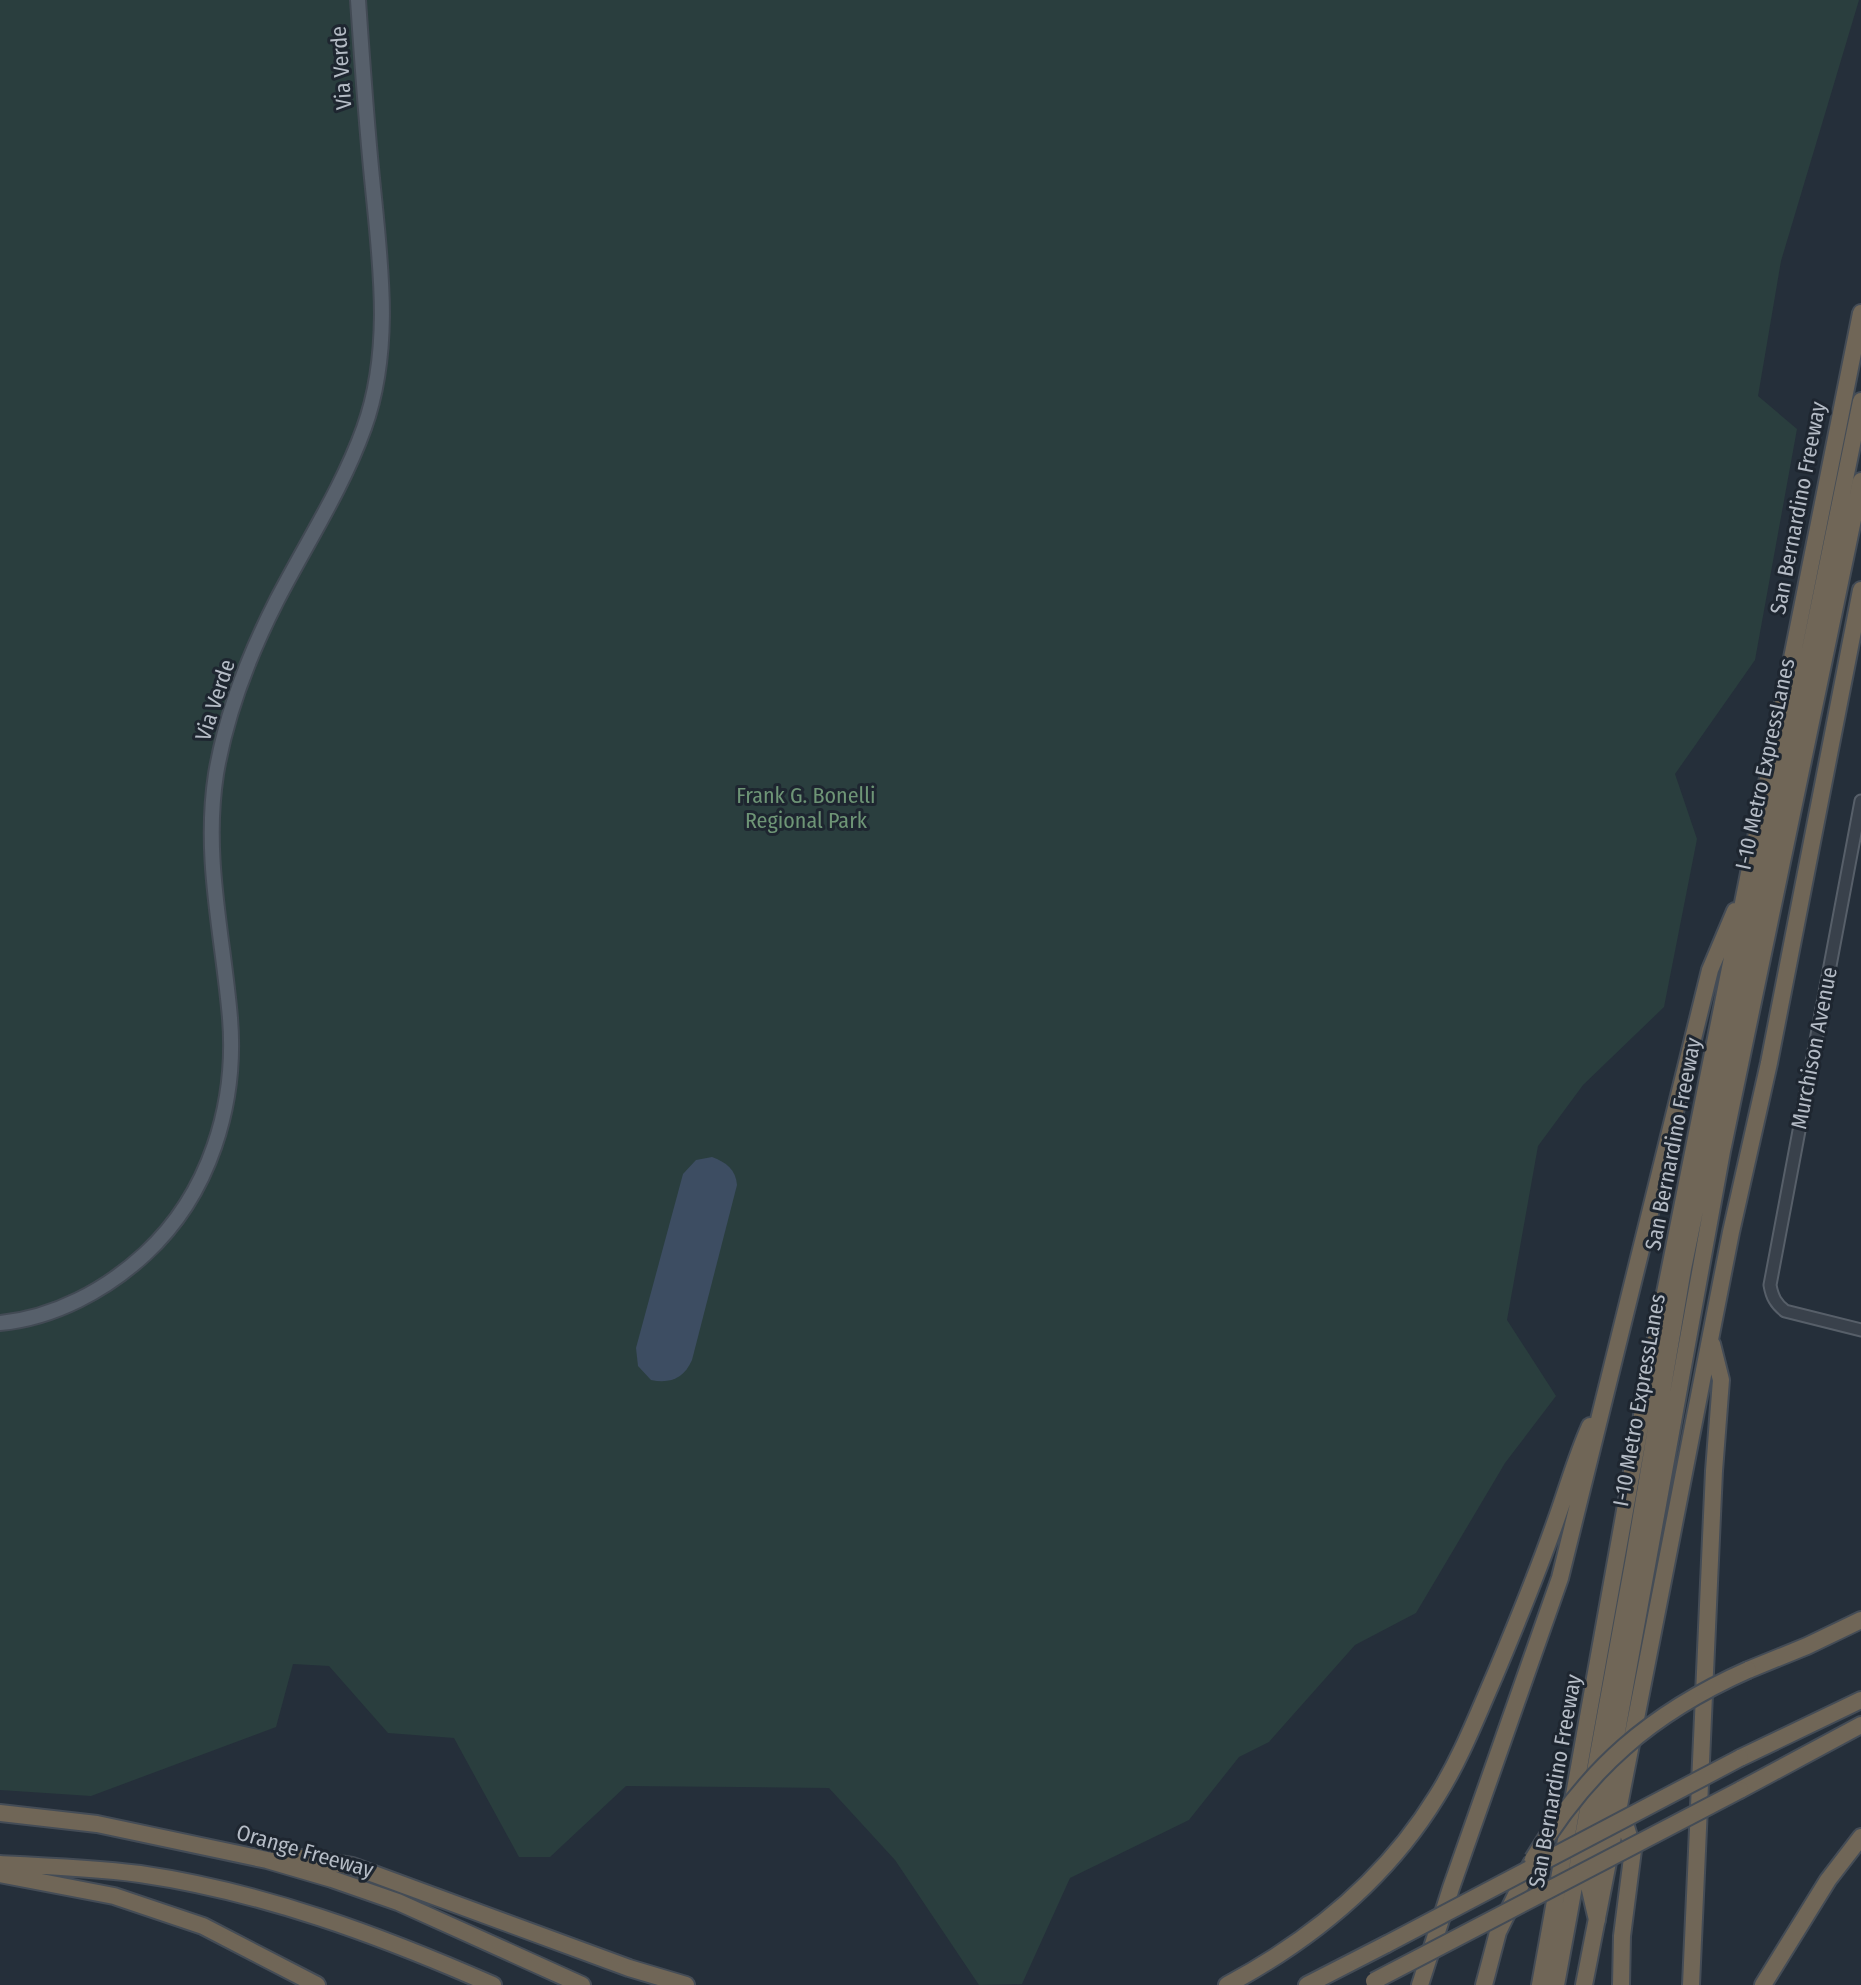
<svg xmlns="http://www.w3.org/2000/svg" width="1861" height="1985" font-family="'Fira Sans Condensed',sans-serif">
  <style>
    .green { fill: #2a3e3e }
    .water { fill: #3d4d62 }
    .lines { fill: none; stroke-linecap: round; stroke-linejoin: round }
    .minor-casing { stroke: #575f69; stroke-width: 15 }
    .major-casing { stroke: #424a54; stroke-width: 18 }
    .highway-casing { stroke: #444c56; stroke-width: 20 }
    .minor { stroke: #39414b; stroke-width: 11 }
    .major { stroke: #57606b; stroke-width: 14 }
    .highway { stroke: #706657; stroke-width: 16 }
    .highway-bridge-casing { stroke: #444c56; stroke-width: 20; stroke-linecap: butt }
    .highway-bridge { stroke: #706657; stroke-width: 16 }
    .labels { text-anchor: middle; dominant-baseline: central; stroke-width: 6; stroke-linejoin: round; paint-order: stroke }
    .street-label { font-size: 22px; fill: #b5bcc6; stroke: #1e2630 }
    .park-label { font-size: 22px; fill: #6e9576; stroke: #1e2630 }
  </style>
  <rect width="100%" height="100%" fill="#252f3a"/>
  <!-- green -->
  <path class="green" d="M 0,0 L 1859,0 L 1781,261 L 1758,396 L 1797,429 L 1755,660 L 1675,774 L 1697,839 L 1664,1007 L 1583,1085 L 1538,1146 L 1507,1320 L 1556,1396 L 1505,1463 L 1416,1613 L 1355,1645 L 1269,1742 L 1239,1757 L 1189,1820 L 1070,1878 L 1022,1984 L 979,1985 L 895,1860 L 829,1788 L 626,1786 L 550,1857 L 519,1857 L 454,1738 L 388,1733 L 329,1666 L 293,1664 L 276,1727 L 91,1796 L 0,1790 Z"/>
  <!-- water -->
  <path class="water" d="M 712,1157 C 726,1162 736,1170 737,1185 L 692,1360 C 684,1378 671,1384 651,1380 L 638,1366 L 636,1348 L 683,1174 L 696,1160 Z"/>
  <g class="lines">
    <defs>
      <path id="minor" d="M 1861,801 L 1770,1285 C 1772,1297 1776,1304 1785,1311 L 1861,1330"/>
      <path id="major" d="M 0,1323 C 54,1318 106,1290 145,1254 C 210,1194 237,1104 230,1018 C 223,935 203,858 216,774 C 226,714 250,653 277,600 C 307,542 342,489 364,428 C 393,348 380,260 372,178 C 366,118 362,59 358,0"/>
      <path id="highway" d="M 1748,1670 L 1807,1646 L 1861,1620
        M 1740,1758 L 1861,1700
        M 1740,1790 L 1861,1725
        M 0,1813 L 97,1824 L 267,1860 L 332,1879 L 398,1902 L 582,1985
        M 280,1855 L 352,1866 L 629,1968 L 686,1985
        M 0,1864 C 46,1866 94,1868 140,1874 C 263,1892 379,1935 493,1985
        M 0,1874 L 114,1896 L 203,1926 L 317,1985
        M 1597,1920 L 1589,1886 L 1722,1151 L 1861,481
        M 1227,1985 C 1311,1940 1387,1878 1437,1796 C 1461,1758 1477,1716 1495,1675 C 1516,1625 1537,1574 1555,1523 C 1567,1490 1576,1457 1590,1426
        M 1307,1985 L 1387,1944
        M 1420,1985 L 1451,1888 L 1560,1578 L 1710,970 L 1735,911
        M 1484,1985 L 1498,1932 L 1531,1864
        M 1540,1985 L 1655,1343 L 1861,313
        M 1556,1985 L 1634,1558 L 1683,1269 L 1861,401
        M 1584,1985 L 1731,1232 L 1769,1063 L 1861,590
        M 1621,1985 L 1622,1936 L 1633,1850 L 1622,1813
        M 1691,1985 L 1714,1471 L 1721,1380 L 1712,1344
        M 1763,1985 L 1828,1880 L 1861,1837"/>
    </defs>
    <!-- minor casing -->
    <use href="#minor" class="minor-casing"/>
    <!-- major casing -->
    <use href="#major" class="major-casing"/>
    <!-- highway casing -->
    <use href="#highway" class="highway-casing"/>
    <!-- minor -->
    <use href="#minor" class="minor"/>
    <!-- major -->
    <use href="#major" class="major"/>
    <!-- highway -->
    <use href="#highway" class="highway"/>
    <defs>
      <path id="highway-bridge" d="M 1533,1859 C 1587,1769 1651,1713 1748,1670
        M 1387,1944 L 1740,1758
        M 1374,1981 L 1740,1790"/>
    </defs>
    <!-- highway-bridge casing -->
    <use href="#highway-bridge" class="highway-bridge-casing"/>
    <!-- highway-bridge -->
    <use href="#highway-bridge" class="highway-bridge"/>
  </g>
  <g class="labels">
    <!-- street labels -->
    <g class="street-label">
      <text transform="translate(341 68) rotate(-94)">Via Verde</text>
      <text transform="translate(1798 508) rotate(-79)">San Bernardino Freeway</text>
      <text transform="translate(215 700) rotate(-72)">Via Verde</text>
      <text transform="translate(1765 764) rotate(-78)">I-10 Metro ExpressLanes</text>
      <text transform="translate(1814 1048) rotate(-79)">Murchison Avenue</text>
      <text transform="translate(1673 1144) rotate(-79)">San Bernardino Freeway</text>
      <text transform="translate(1639 1400) rotate(-80)">I-10 Metro ExpressLanes</text>
      <text transform="translate(1555 1781) rotate(-80)">San Bernardino Freeway</text>
      <text transform="translate(305 1851) rotate(16)">Orange Freeway</text>
    </g>
    <!-- park labels -->
    <g class="park-label">
      <text x="806" y="795">Frank G. Bonelli<tspan x="806" dy="25">Regional Park</tspan></text>
    </g>
  </g>
</svg>
